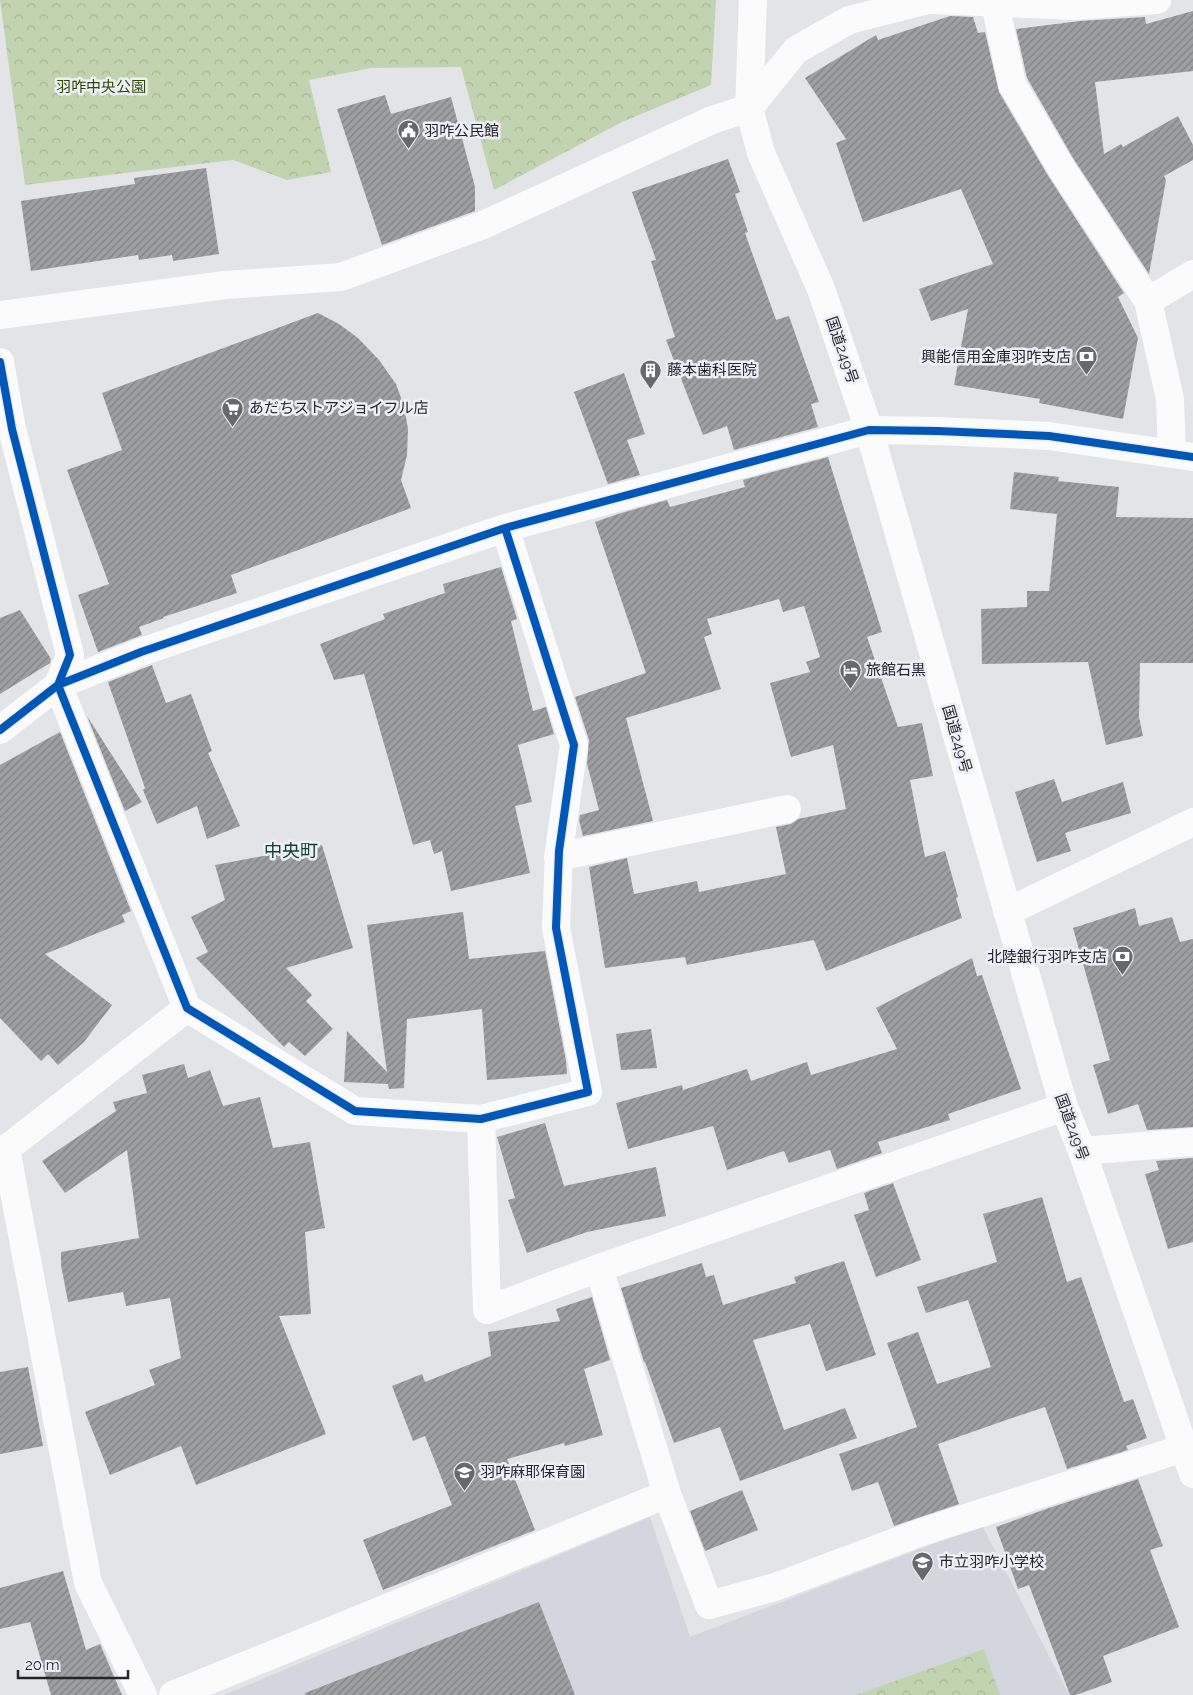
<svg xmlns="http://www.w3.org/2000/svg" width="1193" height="1695" font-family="Raleway,'Noto Sans JP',sans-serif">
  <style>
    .built { fill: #d3d6de }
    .forest { fill: url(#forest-crowns) }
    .building { fill: url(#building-hatch) }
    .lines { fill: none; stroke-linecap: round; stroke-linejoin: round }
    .minor { stroke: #fbfbfc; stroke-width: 28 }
    .tertiary { stroke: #fbfbfc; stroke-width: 28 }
    .trunk { stroke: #fbfbfc; stroke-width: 28 }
    .cycleway-casing { stroke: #eef0f8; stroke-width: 11 }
    .cycleway { stroke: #0057b8; stroke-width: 8 }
    .labels { text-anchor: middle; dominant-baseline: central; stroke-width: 5; stroke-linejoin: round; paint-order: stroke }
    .park-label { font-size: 15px; fill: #304901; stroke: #eef0f8 }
    .poi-label { font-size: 15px; fill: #242528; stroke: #eef0f8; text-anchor: start }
    .street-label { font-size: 15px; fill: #242528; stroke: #eef0f8 }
    .quarter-label { font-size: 18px; fill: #14412d; stroke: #eef0f8 }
  </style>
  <defs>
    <pattern id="forest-crowns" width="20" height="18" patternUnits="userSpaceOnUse" patternTransform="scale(1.25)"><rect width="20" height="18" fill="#c2d4af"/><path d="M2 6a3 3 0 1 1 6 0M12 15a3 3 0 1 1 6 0" fill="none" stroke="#a7b697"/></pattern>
    <pattern id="building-hatch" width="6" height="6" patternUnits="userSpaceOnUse" patternTransform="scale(1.25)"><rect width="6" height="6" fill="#9e9fa2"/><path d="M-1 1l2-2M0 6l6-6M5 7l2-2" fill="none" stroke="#818184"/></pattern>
  </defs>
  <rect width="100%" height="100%" fill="#e3e4e8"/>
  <!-- built -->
  <path class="built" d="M 650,1517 L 690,1637 L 982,1525 L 1069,1695 L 224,1695 Z"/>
  <!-- forest -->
  <path class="forest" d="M 0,0 L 716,0 L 711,85 L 622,122 L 494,190 L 461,67 L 371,68 L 309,80 L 331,172 L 287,180 L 233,160 L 25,185 Z
    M 984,1649 L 1000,1695 L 856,1695 Z"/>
  <!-- building -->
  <path class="building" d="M 1193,11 L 1193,71 L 1095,82 L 1104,154 L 1121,144 L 1123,147 L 1178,116 L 1193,145 L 1193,160 L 1164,176 L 1166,180 L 1149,274 L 1073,158 L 1027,78 L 1016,29 L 1080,21 L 1145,17 L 1146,24 Z
    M 950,16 L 973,17 L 978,33 L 985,32 L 999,92 L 1047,174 L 1124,293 L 1118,297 L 1138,338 L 1123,419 L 1039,403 L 1040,399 L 954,385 L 968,309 L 931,321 L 919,289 L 993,264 L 961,189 L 863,222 L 836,143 L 846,139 L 805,78 L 876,35 L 878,40 Z
    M 385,95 L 391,114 L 451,97 L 475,187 L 475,211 L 382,245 L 337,109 Z
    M 728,159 L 740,192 L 735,194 L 748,232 L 745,233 L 776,320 L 789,316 L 819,402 L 811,404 L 818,427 L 734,450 L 727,426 L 703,435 L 666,340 L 675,337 L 651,261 L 656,260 L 632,192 Z
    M 206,168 L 219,254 L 173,261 L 172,255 L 139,260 L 138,255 L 31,271 L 21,201 L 135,184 L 134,178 Z
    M 318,313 L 339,324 L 358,338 L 379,360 L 396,384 L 404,406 L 408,429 L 407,455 L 401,480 L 411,508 L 231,575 L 237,593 L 163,617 L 164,618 L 139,627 L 142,635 L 98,652 L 78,595 L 109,584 L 67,470 L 122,450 L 102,393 Z
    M 624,373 L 645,434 L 627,440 L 640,475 L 608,484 L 574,392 Z
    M 828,457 L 882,632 L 867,637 L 898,727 L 922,723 L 933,776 L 910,780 L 925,857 L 945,851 L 958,897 L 956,898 L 962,918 L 826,971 L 814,940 L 687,965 L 685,957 L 605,968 L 589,867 L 627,858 L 634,894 L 697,881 L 699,892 L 786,874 L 776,827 L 791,824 L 798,819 L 846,809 L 833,745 L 791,757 L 770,683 L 810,672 L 806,662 L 820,657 L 804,606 L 783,612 L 779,599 L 707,619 L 712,634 L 704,637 L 721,689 L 626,718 L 653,821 L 583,836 L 579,820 L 580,815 L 599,810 L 587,764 L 589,740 L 575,697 L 646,673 L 595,522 L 618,514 L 667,500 L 670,507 L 745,487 L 743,480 Z
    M 1014,472 L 1059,477 L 1058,481 L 1119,487 L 1116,517 L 1193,518 L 1193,663 L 1140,663 L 1139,717 L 1143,736 L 1106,745 L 1088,662 L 982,664 L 981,609 L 1027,607 L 1027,591 L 1049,591 L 1057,514 L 1010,509 Z
    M 501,567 L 517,619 L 511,621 L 533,711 L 546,707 L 554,734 L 518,745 L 532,802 L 515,806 L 530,873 L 451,891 L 442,851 L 434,854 L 430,840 L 413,845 L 364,674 L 334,680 L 320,644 L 385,619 L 383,614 L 445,593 L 443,584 Z
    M 20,610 L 51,659 L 50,663 L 0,694 L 0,618 Z
    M 152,665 L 166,703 L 191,694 L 212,751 L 208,753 L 240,826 L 207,839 L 197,806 L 157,824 L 143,790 L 145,788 L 108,682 Z
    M 87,716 L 142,802 L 125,811 Z
    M 60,732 L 131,911 L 122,915 L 125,922 L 45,954 L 112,1005 L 84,1042 L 58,1065 L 48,1054 L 41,1061 L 0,1018 L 0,765 Z
    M 1054,779 L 1062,802 L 1123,782 L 1131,813 L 1065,833 L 1071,851 L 1037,862 L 1015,792 Z
    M 322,845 L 353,948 L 286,968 L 312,995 L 306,1001 L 333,1029 L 305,1056 L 289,1042 L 284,1047 L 196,958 L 208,952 L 191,917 L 225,900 L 215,865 Z
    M 1135,908 L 1139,926 L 1172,917 L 1180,942 L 1193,939 L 1193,1127 L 1147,1130 L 1138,1104 L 1108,1114 L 1093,1065 L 1110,1060 L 1073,928 Z
    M 463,912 L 469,959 L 545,951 L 566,1061 L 567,1074 L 487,1080 L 482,1009 L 407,1019 L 404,1088 L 389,1089 L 388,1084 L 344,1082 L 347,1031 L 387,1072 L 367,925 Z
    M 972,958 L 977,976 L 982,975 L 1021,1089 L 948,1114 L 950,1120 L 878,1142 L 882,1153 L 837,1169 L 830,1150 L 789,1163 L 784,1151 L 727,1170 L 713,1126 L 628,1149 L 616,1103 L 682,1085 L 683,1090 L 747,1069 L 751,1081 L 807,1062 L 811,1075 L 897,1049 L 876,1008 Z
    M 651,1029 L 657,1068 L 621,1070 L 616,1034 Z
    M 184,1064 L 188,1078 L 210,1070 L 223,1106 L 260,1097 L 273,1148 L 310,1142 L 325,1228 L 305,1232 L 311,1314 L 279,1316 L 326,1434 L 196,1485 L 181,1446 L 110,1475 L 85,1412 L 155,1385 L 149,1370 L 181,1358 L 170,1298 L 126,1306 L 123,1292 L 68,1302 L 61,1265 L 61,1252 L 139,1238 L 127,1150 L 65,1193 L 42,1161 L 116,1111 L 113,1102 L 147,1093 L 142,1075 Z
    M 545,1123 L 564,1186 L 656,1167 L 666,1216 L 587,1232 L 527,1253 L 508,1200 L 515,1198 L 497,1137 Z
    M 1193,1158 L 1193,1242 L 1168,1249 L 1145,1174 L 1159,1170 L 1156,1161 Z
    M 893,1183 L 921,1260 L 876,1277 L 854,1215 L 869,1210 L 864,1193 Z
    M 1042,1197 L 1067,1282 L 1081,1277 L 1124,1402 L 1133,1399 L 1147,1438 L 1126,1446 L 1128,1450 L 1067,1469 L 1045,1407 L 1009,1419 L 938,1444 L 959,1504 L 894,1526 L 878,1482 L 852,1491 L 839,1454 L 917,1427 L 887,1343 L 918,1332 L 937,1384 L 991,1367 L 968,1300 L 926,1313 L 917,1287 L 997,1262 L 983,1214 Z
    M 844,1261 L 876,1355 L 826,1371 L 810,1324 L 753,1340 L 784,1430 L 845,1408 L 857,1438 L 740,1481 L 720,1427 L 674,1443 L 645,1362 L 644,1362 L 621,1288 L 702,1263 L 706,1277 L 714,1275 L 723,1305 L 796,1283 L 794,1277 Z
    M 592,1297 L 610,1360 L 584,1369 L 603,1435 L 565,1446 L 564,1443 L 507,1459 L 535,1530 L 383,1590 L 363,1540 L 452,1505 L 425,1436 L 413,1441 L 392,1386 L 422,1374 L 425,1382 L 491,1356 L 488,1332 L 560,1321 L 556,1309 Z
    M 28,1367 L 43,1446 L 0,1454 L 0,1372 Z
    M 1138,1479 L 1163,1546 L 1150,1550 L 1179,1627 L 1103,1656 L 1112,1682 L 1076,1695 L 1070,1695 L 1029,1585 L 1018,1589 L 996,1527 L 1049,1508 Z
    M 742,1490 L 758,1530 L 705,1551 L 690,1511 Z
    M 63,1571 L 86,1650 L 100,1644 L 122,1695 L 51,1695 L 30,1622 L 0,1629 L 0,1588 Z
    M 539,1602 L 575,1695 L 305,1695 L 305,1693 Z"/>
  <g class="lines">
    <!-- minor -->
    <path class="minor" d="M 995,3 L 1012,84 L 1060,166 L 1148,301 L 1170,399 L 1172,454
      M 1148,301 L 1193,274
      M 0,315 L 225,285 L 341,277 L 483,225 L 712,120 L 749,108
      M 0,362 L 12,429 L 70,655 L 58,685 L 187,1008 L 355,1111 L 481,1119 L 588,1092 L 556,928 L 559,851 L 574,745 L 505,528
      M 0,730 L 58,685 L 141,652 L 505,528 L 869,430
      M 558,857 L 787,809
      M 1007,912 L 1193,822
      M 481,1119 L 487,1310 L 599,1268 L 1064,1107
      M 1082,1151 L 1193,1142
      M 599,1268 L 667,1494 L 709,1605 L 775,1587 L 922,1532 L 1184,1448
      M 143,1695 L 88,1583 L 6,1149 L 187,1008
      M 173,1695 L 667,1494"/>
    <!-- tertiary -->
    <path class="tertiary" d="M 933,0 L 1075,6 L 1157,0
      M 749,108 L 796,50 L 849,20 L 928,0
      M 869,430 L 938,431 L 1049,436 L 1193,457"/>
    <!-- trunk -->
    <path class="trunk" d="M 753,0 L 749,108 L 761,153 L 821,289 L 869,430 L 1064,1107 L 1082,1151 L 1193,1474"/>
    <defs>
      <path id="cycleway" d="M 0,362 L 12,429 L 70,655 L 58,685 L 187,1008 L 355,1111 L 481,1119 L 588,1092 L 556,928 L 559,851 L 574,745 L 505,528
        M 0,730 L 58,685 L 141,652 L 505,528 L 869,430 L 938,431 L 1049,436 L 1193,457"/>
    </defs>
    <!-- cycleway casing -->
    <use href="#cycleway" class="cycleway-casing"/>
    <!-- cycleway -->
    <use href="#cycleway" class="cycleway"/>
  </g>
  <!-- icons -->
  <defs>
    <symbol id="civic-pin" viewBox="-11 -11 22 30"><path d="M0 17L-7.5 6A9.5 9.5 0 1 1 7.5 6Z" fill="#67686b" stroke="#eef0f8"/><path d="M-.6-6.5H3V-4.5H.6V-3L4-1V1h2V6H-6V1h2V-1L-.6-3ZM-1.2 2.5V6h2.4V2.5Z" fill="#fff"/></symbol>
    <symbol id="bank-pin" viewBox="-11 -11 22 30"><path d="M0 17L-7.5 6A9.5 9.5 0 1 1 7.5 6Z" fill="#67686b" stroke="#eef0f8"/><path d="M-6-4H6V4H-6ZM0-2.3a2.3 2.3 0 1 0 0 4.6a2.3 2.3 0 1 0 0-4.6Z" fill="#fff"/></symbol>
    <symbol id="building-pin" viewBox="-11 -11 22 30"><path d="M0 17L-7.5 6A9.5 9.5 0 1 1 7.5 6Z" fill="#67686b" stroke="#eef0f8"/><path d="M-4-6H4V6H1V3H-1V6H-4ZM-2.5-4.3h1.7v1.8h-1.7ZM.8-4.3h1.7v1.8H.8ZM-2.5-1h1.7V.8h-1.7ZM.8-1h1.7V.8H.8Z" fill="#fff"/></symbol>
    <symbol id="supermarket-pin" viewBox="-11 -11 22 30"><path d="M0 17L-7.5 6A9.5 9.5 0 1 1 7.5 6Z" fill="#67686b" stroke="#eef0f8"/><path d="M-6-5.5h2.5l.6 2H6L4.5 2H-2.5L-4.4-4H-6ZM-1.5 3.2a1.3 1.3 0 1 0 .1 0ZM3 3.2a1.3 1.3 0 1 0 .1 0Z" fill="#fff"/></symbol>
    <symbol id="hotel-pin" viewBox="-11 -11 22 30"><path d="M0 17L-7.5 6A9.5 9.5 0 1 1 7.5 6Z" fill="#67686b" stroke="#eef0f8"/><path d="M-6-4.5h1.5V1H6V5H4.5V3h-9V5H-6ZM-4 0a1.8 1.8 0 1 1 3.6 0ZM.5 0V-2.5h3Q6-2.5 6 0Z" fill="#fff"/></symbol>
    <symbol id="school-pin" viewBox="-11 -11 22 30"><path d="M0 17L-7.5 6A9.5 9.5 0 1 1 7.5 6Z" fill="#67686b" stroke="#eef0f8"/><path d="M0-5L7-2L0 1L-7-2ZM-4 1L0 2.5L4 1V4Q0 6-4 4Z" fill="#fff"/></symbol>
  </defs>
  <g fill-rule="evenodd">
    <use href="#civic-pin" x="396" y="118" width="25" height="34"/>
    <use href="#bank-pin" x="1074" y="344" width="25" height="34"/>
    <use href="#building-pin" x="638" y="358" width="25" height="34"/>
    <use href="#supermarket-pin" x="220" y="396" width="25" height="34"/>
    <use href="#hotel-pin" x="838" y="658" width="25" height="34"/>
    <use href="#bank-pin" x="1110" y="944" width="25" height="34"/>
    <use href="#school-pin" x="452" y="1460" width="25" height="34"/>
    <use href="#school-pin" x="910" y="1550" width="25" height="34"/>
  </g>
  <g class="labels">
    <!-- park labels -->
    <g class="park-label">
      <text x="101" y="87">羽咋中央公園</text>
    </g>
    <!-- poi labels -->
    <g class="poi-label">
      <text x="424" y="131">羽咋公民館</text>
      <text x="1071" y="357" text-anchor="end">興能信用金庫羽咋支店</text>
      <text x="667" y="370">藤本歯科医院</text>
      <text x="249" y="408">あだちストアジョイフル店</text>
      <text x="866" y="670">旅館石黒</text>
      <text x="1107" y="957" text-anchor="end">北陸銀行羽咋支店</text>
      <text x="480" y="1472">羽咋麻耶保育園</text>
      <text x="939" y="1562">市立羽咋小学校</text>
    </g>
    <!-- street labels -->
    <g class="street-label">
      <text transform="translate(842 350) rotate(71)">国道249号</text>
      <text transform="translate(957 739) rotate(74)">国道249号</text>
      <text transform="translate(1072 1127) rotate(70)">国道249号</text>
    </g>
    <!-- quarter labels -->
    <g class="quarter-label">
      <text x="291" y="850">中央町</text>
    </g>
  </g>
  <!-- scale -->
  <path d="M18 1670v8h110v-8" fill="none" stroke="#242528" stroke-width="2.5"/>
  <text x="25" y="1670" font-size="15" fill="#242528" stroke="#eef0f8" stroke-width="4" paint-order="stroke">20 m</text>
</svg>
